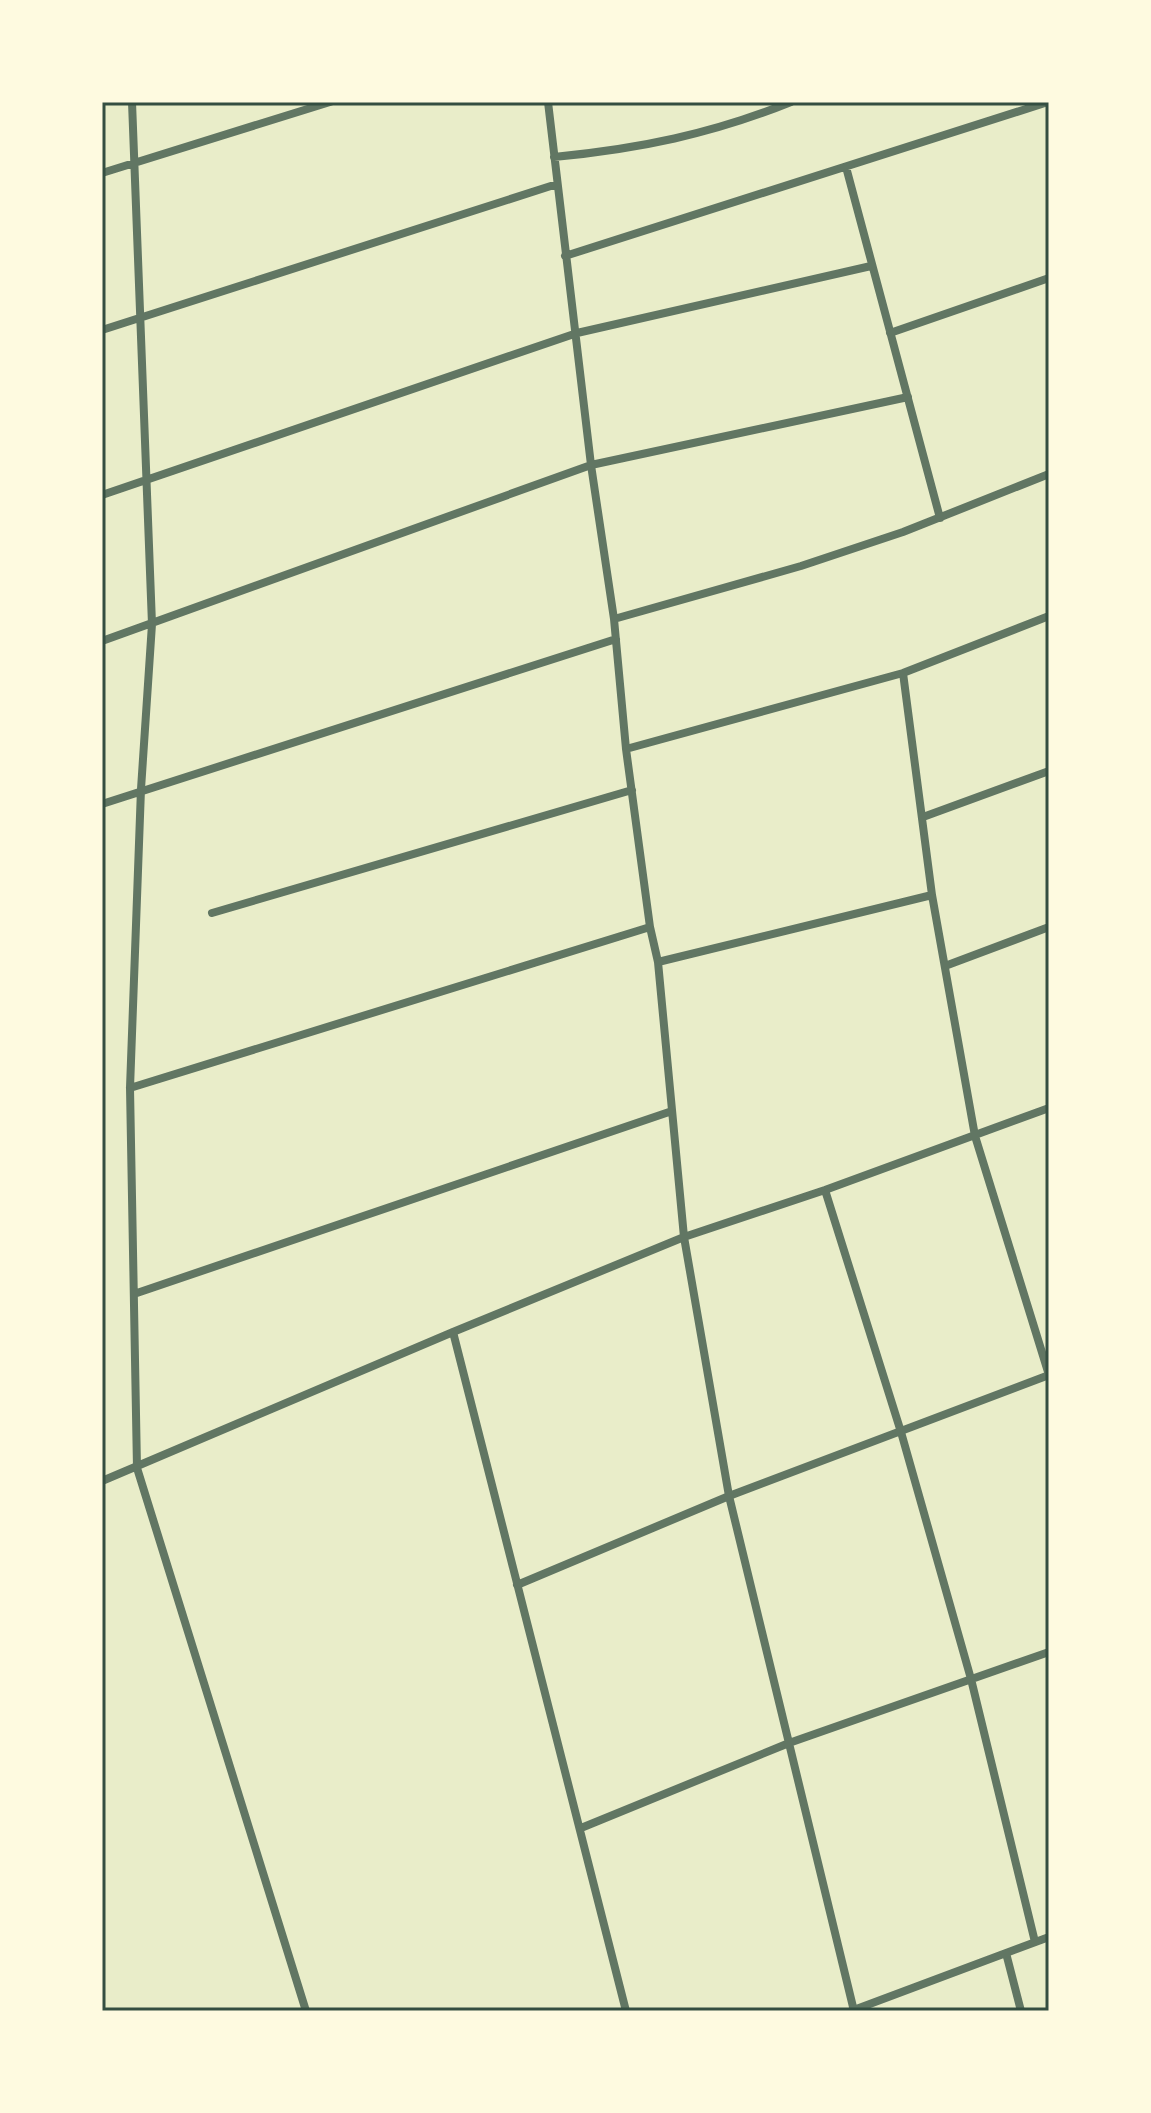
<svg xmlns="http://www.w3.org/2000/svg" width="1151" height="2113" font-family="Lato,sans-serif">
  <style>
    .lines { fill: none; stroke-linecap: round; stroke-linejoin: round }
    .minor { stroke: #617663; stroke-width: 8 }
    .neatline { fill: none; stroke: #344e41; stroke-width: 3 }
  </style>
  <rect width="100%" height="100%" fill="#e9edc9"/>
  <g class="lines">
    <!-- minor -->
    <path class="minor" d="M 132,102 L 152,624 L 141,789 L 130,1088 L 137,1468 L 306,2011
      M 548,102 L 591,465 L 614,619 L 626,749 L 650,927 L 658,962 L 684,1237 L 729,1496 L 854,2011
      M 554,157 C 638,149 712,134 791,102
      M 846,167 L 940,518
      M 102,173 L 330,102
      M 565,256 L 1048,102
      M 102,330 L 557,184
      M 890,333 L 1049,278
      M 102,495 L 577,333 L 871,266
      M 614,619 L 801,566 L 903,532 L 1049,474
      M 102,641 L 591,465 L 908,397
      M 903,673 L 932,895 L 975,1136 L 1049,1375
      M 626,749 L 903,673 L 1049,616
      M 102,804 L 616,639
      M 923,817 L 1049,771
      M 212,913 L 632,790
      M 658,962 L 932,895
      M 945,966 L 1049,927
      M 130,1088 L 650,927
      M 825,1190 L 901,1432 L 971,1679 L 1035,1942
      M 134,1294 L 672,1111
      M 453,1332 L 626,2011
      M 102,1481 L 453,1332 L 684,1237 L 825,1190 L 1049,1108
      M 517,1585 L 729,1496 L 1049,1375
      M 581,1828 L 789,1743 L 1049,1652
      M 1006,1953 L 1021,2011
      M 851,2011 L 1049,1937"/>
  </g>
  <!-- border -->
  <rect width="1151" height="2113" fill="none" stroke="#fefae0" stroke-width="208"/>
  <rect x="104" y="104" width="943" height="1905" class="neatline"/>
</svg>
